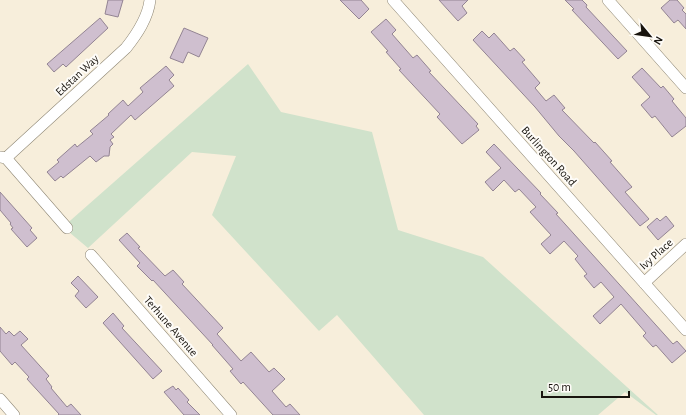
<svg xmlns="http://www.w3.org/2000/svg" width="686" height="415" font-family="'Alegreya Sans',sans-serif">
  <style>
    .green { fill: #d0e2cb }
    .building { fill: #cfbfcf; stroke: #938493 }
    .lines { fill: none; stroke-linecap: round; stroke-linejoin: round }
    .minor-casing { stroke: #8f8775; stroke-width: 12 }
    .minor { stroke: #fff; stroke-width: 11 }
    .labels { text-anchor: middle; dominant-baseline: central; stroke-width: 4; stroke-linejoin: round; paint-order: stroke }
    .street-label { font-size: 12px; fill: #18140e; stroke: #fefcf8 }
  </style>
  <rect width="100%" height="100%" fill="#f7eedb"/>
  <!-- green -->
  <path class="green" d="M 248,64 L 281,112 L 372,132 L 398,230 L 483,257 L 658,415 L 656,415 L 625,392 L 598,415 L 424,415 L 337,315 L 319,331 L 212,215 L 236,156 L 192,152 L 88,248 L 63,227 Z"/>
  <!-- building -->
  <path class="building" d="M 108,0 L 123,0 L 118,17 L 105,14 Z
    M 340,0 L 361,0 L 369,9 L 359,19 Z
    M 439,0 L 468,0 L 462,6 L 467,13 L 458,21 Z
    M 565,0 L 582,0 L 587,5 L 586,7 L 627,51 L 618,59 L 572,10 L 574,9 Z
    M 670,0 L 677,0 L 684,8 L 682,10 L 686,14 L 686,29 L 678,20 L 674,23 L 661,8 Z
    M 100,18 L 108,28 L 66,67 L 63,64 L 54,72 L 47,64 Z
    M 386,19 L 396,30 L 392,34 L 413,58 L 417,55 L 431,71 L 429,72 L 478,124 L 476,126 L 479,130 L 462,144 L 437,117 L 440,114 L 399,70 L 401,69 L 386,52 L 388,51 L 371,32 Z
    M 184,28 L 208,38 L 199,57 L 188,52 L 183,63 L 170,58 Z
    M 482,31 L 489,38 L 494,33 L 510,51 L 514,48 L 525,60 L 522,62 L 540,83 L 535,88 L 546,101 L 554,95 L 565,108 L 562,110 L 594,143 L 595,142 L 612,161 L 610,162 L 632,187 L 625,192 L 649,219 L 640,226 L 574,151 L 559,136 L 535,107 L 473,40 Z
    M 166,66 L 174,75 L 169,80 L 174,86 L 135,120 L 131,115 L 111,134 L 114,137 L 110,140 L 113,144 L 110,147 L 109,156 L 104,156 L 96,162 L 90,156 L 63,178 L 61,176 L 55,181 L 47,172 L 59,162 L 57,160 L 75,144 L 77,147 L 93,134 L 90,131 L 109,115 L 108,114 L 123,100 L 128,106 L 143,92 L 140,88 Z
    M 642,68 L 661,88 L 663,86 L 674,99 L 672,101 L 686,118 L 686,126 L 672,137 L 655,116 L 652,118 L 641,105 L 650,97 L 632,77 Z
    M 494,144 L 541,193 L 540,194 L 558,213 L 556,214 L 673,344 L 677,341 L 686,351 L 672,363 L 656,345 L 653,347 L 643,336 L 646,333 L 621,304 L 600,324 L 593,316 L 614,297 L 601,282 L 594,288 L 584,276 L 587,274 L 575,259 L 578,256 L 564,241 L 550,254 L 541,244 L 551,235 L 530,212 L 536,207 L 519,189 L 515,192 L 504,180 L 493,191 L 485,182 L 501,168 L 486,152 Z
    M 0,192 L 32,228 L 30,230 L 37,238 L 27,247 L 11,229 L 13,228 L 10,224 L 11,223 L 0,210 Z
    M 666,216 L 674,226 L 658,240 L 647,227 L 657,218 L 660,221 Z
    M 127,233 L 140,247 L 138,248 L 165,276 L 173,270 L 184,282 L 182,284 L 223,328 L 217,334 L 241,361 L 251,352 L 269,372 L 274,368 L 285,379 L 272,391 L 286,407 L 290,404 L 300,415 L 273,415 L 243,382 L 241,384 L 230,371 L 233,369 L 212,345 L 213,345 L 153,280 L 152,281 L 137,266 L 140,263 L 119,240 Z
    M 78,276 L 98,297 L 86,308 L 75,296 L 79,291 L 71,283 Z
    M 113,313 L 124,326 L 122,328 L 162,371 L 153,379 L 103,323 Z
    M 0,327 L 6,334 L 9,331 L 14,336 L 20,331 L 28,339 L 21,345 L 49,376 L 46,379 L 52,387 L 51,388 L 67,407 L 71,404 L 81,415 L 58,415 L 59,414 L 27,379 L 29,377 L 15,362 L 12,365 L 0,351 Z
    M 173,386 L 176,390 L 178,388 L 189,400 L 187,402 L 200,415 L 184,415 L 164,392 Z"/>
  <g class="lines">
    <defs>
      <path id="minor" d="M 393,0 L 686,330
        M 608,0 L 686,88
        M 0,157 L 6,158 L 67,228
        M 6,158 L 126,48 C 137,34 148,18 150,0
        M 91,255 L 231,415
        M 644,283 L 686,244
        M 0,399 L 14,415"/>
    </defs>
    <!-- minor casing -->
    <use href="#minor" class="minor-casing"/>
    <!-- minor -->
    <use href="#minor" class="minor"/>
  </g>
  <g class="labels">
    <!-- street labels -->
    <g class="street-label">
      <text transform="translate(77 75) rotate(-43)">Edstan Way</text>
      <text transform="translate(549 156) rotate(48)">Burlington Road</text>
      <text transform="translate(656 254) rotate(-42)">Ivy Place</text>
      <text transform="translate(171 326) rotate(49)">Terhune Avenue</text>
    </g>
  </g>
  <!-- north arrow -->
  <g transform="translate(650 36) rotate(119)" stroke="#fefcf8" stroke-width="3" paint-order="stroke">
  <path d="M0-3L7 15L0 10L-7 15Z" fill="#18140e"/>
  <text y="-6" font-size="11" font-weight="bold" text-anchor="middle" fill="#18140e">N</text>
  </g>
  <!-- scale -->
  <path d="M542 391v6h87v-6" fill="none" stroke="#18140e" stroke-width="2"/>
  <text x="548" y="391" font-size="12" fill="#18140e" stroke="#fefcf8" stroke-width="3" paint-order="stroke">50 m</text>
</svg>
